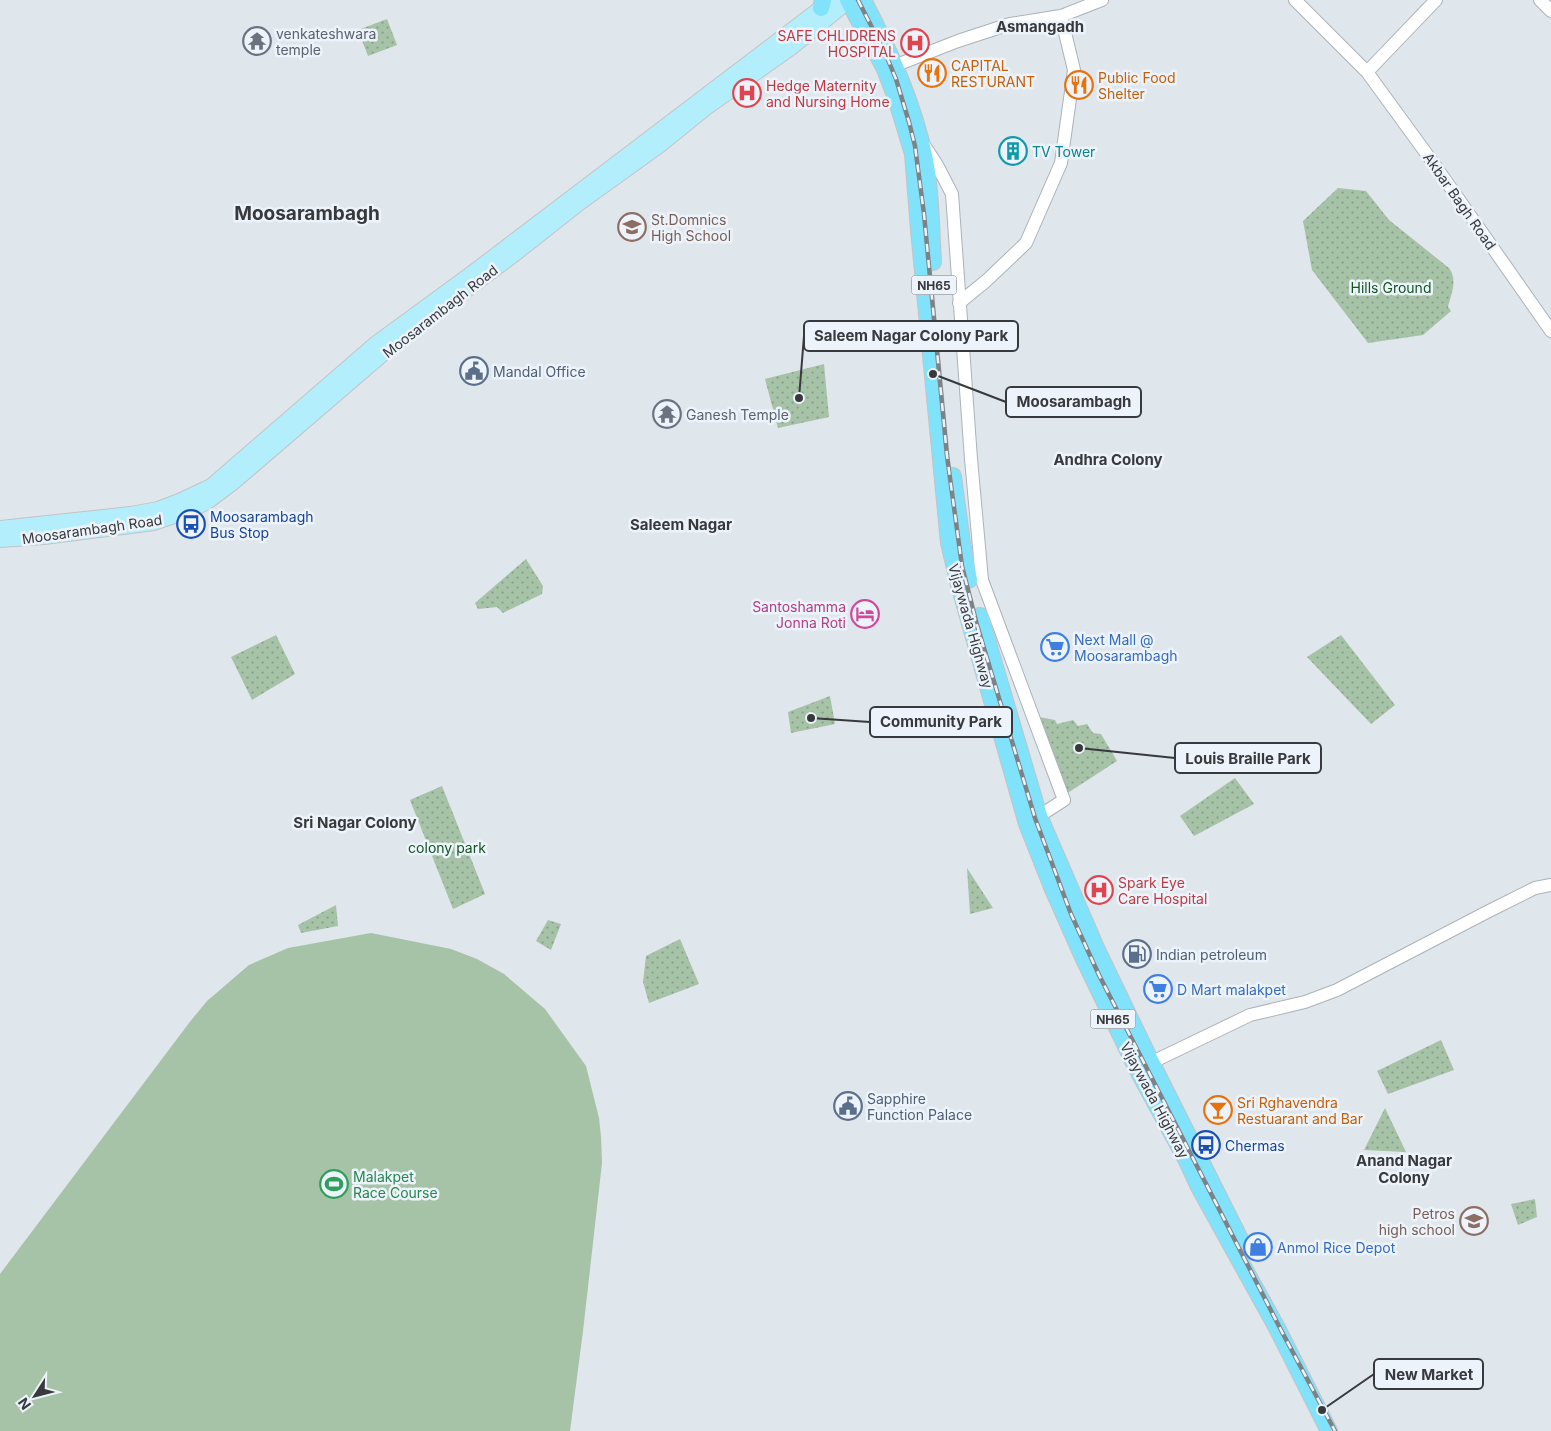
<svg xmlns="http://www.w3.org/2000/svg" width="1551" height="1431" font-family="Inter,sans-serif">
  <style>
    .green { fill: url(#green-dots) }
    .pitch { fill: #a6c2a7 }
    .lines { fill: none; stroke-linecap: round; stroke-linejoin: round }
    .secondary-casing { stroke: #acb2b9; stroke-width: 14 }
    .primary-casing { stroke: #c3c4c4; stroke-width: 16 }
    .highway-casing { stroke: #c3c4c4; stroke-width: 18 }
    .secondary { stroke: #fff; stroke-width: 12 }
    .primary { stroke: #b3eefd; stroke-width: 14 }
    .highway { stroke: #81e2fb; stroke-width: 16 }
    .rail-casing { stroke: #7e8286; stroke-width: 4.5 }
    .rail { stroke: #edf3fa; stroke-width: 2.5; stroke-dasharray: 8; stroke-linecap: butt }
    .labels { text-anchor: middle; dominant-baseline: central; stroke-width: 5; stroke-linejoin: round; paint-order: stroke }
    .shield { fill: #edf3fa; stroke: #6e7175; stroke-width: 1 }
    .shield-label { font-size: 12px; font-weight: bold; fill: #37393c }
    .worship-label { font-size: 14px; fill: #5b616d; stroke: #edf3fa; text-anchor: start }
    .health-label { font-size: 14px; fill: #be3a42; stroke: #edf3fa; text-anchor: start }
    .food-label { font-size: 14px; fill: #c56008; stroke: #edf3fa; text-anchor: start }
    .culture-label { font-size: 14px; fill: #0d838f; stroke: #edf3fa; text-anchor: start }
    .street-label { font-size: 14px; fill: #37393c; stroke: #edf3fa }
    .education-label { font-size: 14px; fill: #785e54; stroke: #edf3fa; text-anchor: start }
    .park-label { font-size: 14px; fill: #12551e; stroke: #edf3fa }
    .service-label { font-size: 14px; fill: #4e5e75; stroke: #edf3fa; text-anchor: start }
    .transit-label { font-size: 14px; fill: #164399; stroke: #edf3fa; text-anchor: start }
    .hotel-label { font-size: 14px; fill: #b23c85; stroke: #edf3fa; text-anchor: end }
    .shop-label { font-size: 14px; fill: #366cbe; stroke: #edf3fa; text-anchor: start }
    .leisure-label { font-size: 14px; fill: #27864d; stroke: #edf3fa; text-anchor: start }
    .neighbourhood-label { font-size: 15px; font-weight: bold; fill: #37393c; stroke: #edf3fa }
    .district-label { font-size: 19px; font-weight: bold; fill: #37393c; stroke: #edf3fa }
    .leader { fill: none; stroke: #37393c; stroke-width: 2 }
    .callout-dot { fill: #37393c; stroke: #edf3fa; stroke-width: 2 }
    .callout { fill: #edf3fa; stroke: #37393c; stroke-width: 2 }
    .callout-label { font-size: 15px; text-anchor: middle; font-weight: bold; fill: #37393c }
  </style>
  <defs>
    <pattern id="green-dots" width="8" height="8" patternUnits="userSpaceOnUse" patternTransform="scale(1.25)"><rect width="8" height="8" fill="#a6c2a7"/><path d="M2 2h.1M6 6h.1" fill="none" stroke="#889f89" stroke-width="1.8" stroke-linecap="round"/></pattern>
  </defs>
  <rect width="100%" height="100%" fill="#dfe6ec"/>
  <!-- green -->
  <path class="green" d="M 387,19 L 397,45 L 368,56 L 358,30 Z
    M 1338,188 L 1366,191 L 1389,220 L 1449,268 C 1458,280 1451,294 1448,307 L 1451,311 L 1423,335 L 1368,343 L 1312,270 L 1303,221 Z
    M 824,364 L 829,417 L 778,428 L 765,379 Z
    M 526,559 L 543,586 L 542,594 L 503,613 L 497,607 L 478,609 L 475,603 Z
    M 276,635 L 295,674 L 252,700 L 231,657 Z
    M 1341,635 L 1395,705 L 1371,724 L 1307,657 Z
    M 830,696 L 835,724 L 791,733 L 788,712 Z
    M 1039,717 L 1055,720 L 1057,724 L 1073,720 L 1078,726 L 1087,724 L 1093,733 L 1101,734 L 1117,761 L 1066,794 Z
    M 1235,778 L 1254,804 L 1194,836 L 1180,816 Z
    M 442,786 L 485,894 L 453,909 L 410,800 Z
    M 967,868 L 993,908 L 970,914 Z
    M 336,905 L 338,926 L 301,933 L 298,925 Z
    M 548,920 L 561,924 L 551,950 L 536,941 Z
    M 680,939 L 699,984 L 649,1003 L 643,982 L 646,956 Z
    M 1441,1040 L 1454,1070 L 1388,1094 L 1377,1071 Z
    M 1385,1108 L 1406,1152 L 1364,1150 Z
    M 1535,1199 L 1537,1217 L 1518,1225 L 1511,1204 Z"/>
  <!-- pitch -->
  <path class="pitch" d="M 371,933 L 451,949 L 477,959 L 504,974 L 545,1009 L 586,1066 L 599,1118 L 601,1137 L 602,1163 L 583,1331 L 570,1431 L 0,1431 L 0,1274 L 189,1023 L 207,1001 L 249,965 L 288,948 Z"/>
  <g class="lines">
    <defs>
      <path id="secondary" d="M 1295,0 L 1367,72 L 1434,164 L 1551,331
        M 1540,0 L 1551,11
        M 894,66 L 958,41 L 1010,24 L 1061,16 L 1102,0
        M 1367,72 L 1436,0
        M 924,145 L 937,165 L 952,194 L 971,459 L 982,580 L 1064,800 L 1039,816
        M 959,303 L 986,281 L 1026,243 L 1061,163 L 1074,70 L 1061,16
        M 1144,1066 L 1250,1015 L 1305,1002 L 1337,990 L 1489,911 L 1535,888 L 1551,885"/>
      <path id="primary" d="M 0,528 L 131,514 L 158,509 L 179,501 L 211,486 L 375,344 L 468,276 L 831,0
        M 0,540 L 44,537 L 154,523 L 183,513 L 206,503 L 234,482 L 382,355 L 429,318 L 515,254 L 581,202 L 659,146 L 706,108 L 791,48 L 850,0"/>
      <path id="highway" d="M 848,0 L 885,69 L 896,98 L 913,154 L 919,230 L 949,543 L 958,581 L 1027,824 L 1052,887 L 1083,957 L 1137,1069 L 1187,1161 L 1199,1187 L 1277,1328 L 1329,1431
        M 863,0 C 889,50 914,104 925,160 C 931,191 931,230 933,262
        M 821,8 L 823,0
        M 953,476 L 962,543 L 969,580
        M 980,616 L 1039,816 L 1097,950 L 1151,1062 L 1240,1239"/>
    </defs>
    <!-- secondary casing -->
    <use href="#secondary" class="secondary-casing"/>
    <!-- primary casing -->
    <use href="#primary" class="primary-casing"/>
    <!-- highway casing -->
    <use href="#highway" class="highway-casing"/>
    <!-- secondary -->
    <use href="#secondary" class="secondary"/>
    <!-- primary -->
    <use href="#primary" class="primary"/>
    <!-- highway -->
    <use href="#highway" class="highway"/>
    <defs>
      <path id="rail" d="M 858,0 L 886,55 L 896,79 L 909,122 L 915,146 L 924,214 L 947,456 L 962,566 L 977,625 L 1035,818 L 1071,914 L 1099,975 L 1282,1332 L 1335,1431"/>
    </defs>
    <!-- rail casing -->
    <use href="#rail" class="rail-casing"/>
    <!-- rail -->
    <use href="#rail" class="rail"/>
  </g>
  <!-- icons -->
  <defs>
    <symbol id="temple-ring" viewBox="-11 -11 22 22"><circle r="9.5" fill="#edf3fa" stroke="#6b7280" stroke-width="1.5"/><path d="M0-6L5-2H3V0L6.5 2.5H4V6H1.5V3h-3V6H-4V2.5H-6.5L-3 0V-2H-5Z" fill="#6b7280"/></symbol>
    <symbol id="hospital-ring" viewBox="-11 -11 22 22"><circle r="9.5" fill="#edf3fa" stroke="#e0444e" stroke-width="1.5"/><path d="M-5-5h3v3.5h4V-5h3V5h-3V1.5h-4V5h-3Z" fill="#e0444e"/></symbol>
    <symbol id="restaurant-ring" viewBox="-11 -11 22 22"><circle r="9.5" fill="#edf3fa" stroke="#e8710a" stroke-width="1.5"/><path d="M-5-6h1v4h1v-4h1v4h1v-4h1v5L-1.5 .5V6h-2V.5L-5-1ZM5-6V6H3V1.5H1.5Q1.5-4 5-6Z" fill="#e8710a"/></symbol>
    <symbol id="building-ring" viewBox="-11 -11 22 22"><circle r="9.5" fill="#edf3fa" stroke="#0f9aa8" stroke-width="1.5"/><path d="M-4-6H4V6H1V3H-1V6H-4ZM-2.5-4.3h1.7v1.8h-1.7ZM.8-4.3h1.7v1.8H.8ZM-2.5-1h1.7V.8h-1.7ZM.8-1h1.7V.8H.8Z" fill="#0f9aa8"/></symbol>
    <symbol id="school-ring" viewBox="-11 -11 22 22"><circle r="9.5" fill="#edf3fa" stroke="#8d6e63" stroke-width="1.5"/><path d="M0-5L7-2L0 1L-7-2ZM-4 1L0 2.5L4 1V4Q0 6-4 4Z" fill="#8d6e63"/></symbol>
    <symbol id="civic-ring" viewBox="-11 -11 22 22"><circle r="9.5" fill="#edf3fa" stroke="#5c6f8a" stroke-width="1.5"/><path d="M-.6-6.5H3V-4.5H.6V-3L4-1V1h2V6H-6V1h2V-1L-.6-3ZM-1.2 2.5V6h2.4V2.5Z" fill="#5c6f8a"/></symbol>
    <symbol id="bus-ring" viewBox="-11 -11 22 22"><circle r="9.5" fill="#edf3fa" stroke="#1a4fb4" stroke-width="1.5"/><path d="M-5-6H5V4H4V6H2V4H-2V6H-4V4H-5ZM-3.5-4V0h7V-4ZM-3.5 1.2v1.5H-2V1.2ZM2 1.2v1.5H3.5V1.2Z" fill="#1a4fb4"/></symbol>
    <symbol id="hotel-ring" viewBox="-11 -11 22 22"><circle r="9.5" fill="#edf3fa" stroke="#d1479c" stroke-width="1.5"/><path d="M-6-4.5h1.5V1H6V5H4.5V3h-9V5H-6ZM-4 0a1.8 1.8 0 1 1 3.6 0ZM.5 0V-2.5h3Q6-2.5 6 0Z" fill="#d1479c"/></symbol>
    <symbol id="supermarket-ring" viewBox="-11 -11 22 22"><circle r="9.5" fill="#edf3fa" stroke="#3f7fe0" stroke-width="1.5"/><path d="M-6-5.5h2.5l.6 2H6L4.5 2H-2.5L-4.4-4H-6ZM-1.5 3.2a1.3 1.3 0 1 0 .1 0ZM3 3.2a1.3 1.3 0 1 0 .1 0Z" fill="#3f7fe0"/></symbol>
    <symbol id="fuel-ring" viewBox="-11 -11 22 22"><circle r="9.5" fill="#edf3fa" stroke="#5c6f8a" stroke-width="1.5"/><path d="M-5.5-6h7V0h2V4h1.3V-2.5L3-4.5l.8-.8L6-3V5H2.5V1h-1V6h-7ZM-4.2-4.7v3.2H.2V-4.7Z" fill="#5c6f8a"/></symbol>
    <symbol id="bar-ring" viewBox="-11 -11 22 22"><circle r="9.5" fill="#edf3fa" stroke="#e8710a" stroke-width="1.5"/><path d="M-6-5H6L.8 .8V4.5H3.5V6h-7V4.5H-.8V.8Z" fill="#e8710a"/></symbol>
    <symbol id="stadium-ring" viewBox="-11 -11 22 22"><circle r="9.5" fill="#edf3fa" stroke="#2e9e5b" stroke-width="1.5"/><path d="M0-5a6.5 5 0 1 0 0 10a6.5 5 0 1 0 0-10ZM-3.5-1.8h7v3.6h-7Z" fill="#2e9e5b"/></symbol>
    <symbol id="shop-ring" viewBox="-11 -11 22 22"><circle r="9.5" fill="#edf3fa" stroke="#3f7fe0" stroke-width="1.5"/><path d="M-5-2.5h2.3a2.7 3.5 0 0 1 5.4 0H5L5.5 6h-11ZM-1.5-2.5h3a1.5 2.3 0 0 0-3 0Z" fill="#3f7fe0"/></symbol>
  </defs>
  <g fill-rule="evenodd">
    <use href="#temple-ring" x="241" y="25" width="32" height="32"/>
    <use href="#hospital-ring" x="899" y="27" width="32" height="32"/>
    <use href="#restaurant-ring" x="916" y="57" width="32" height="32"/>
    <use href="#restaurant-ring" x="1063" y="69" width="32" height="32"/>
    <use href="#hospital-ring" x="731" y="77" width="32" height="32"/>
    <use href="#building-ring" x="997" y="135" width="32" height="32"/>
    <use href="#school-ring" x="616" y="211" width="32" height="32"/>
    <use href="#civic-ring" x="458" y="355" width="32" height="32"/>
    <use href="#temple-ring" x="651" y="398" width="32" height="32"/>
    <use href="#bus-ring" x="175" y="508" width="32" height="32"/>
    <use href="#hotel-ring" x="849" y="598" width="32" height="32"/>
    <use href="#supermarket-ring" x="1039" y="631" width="32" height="32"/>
    <use href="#hospital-ring" x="1083" y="874" width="32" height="32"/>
    <use href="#fuel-ring" x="1121" y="938" width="32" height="32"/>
    <use href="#supermarket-ring" x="1142" y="973" width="32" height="32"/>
    <use href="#civic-ring" x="832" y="1090" width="32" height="32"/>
    <use href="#bar-ring" x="1202" y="1094" width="32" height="32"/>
    <use href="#bus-ring" x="1190" y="1129" width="32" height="32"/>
    <use href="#stadium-ring" x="318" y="1168" width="32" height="32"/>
    <use href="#school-ring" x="1458" y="1205" width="32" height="32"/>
    <use href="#shop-ring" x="1242" y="1231" width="32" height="32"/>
  </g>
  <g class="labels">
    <!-- shield labels -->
    <g class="shield">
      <rect x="911.5" y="275.5" width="45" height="19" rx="4"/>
      <rect x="1090.5" y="1009.5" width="45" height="19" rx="4"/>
    </g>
    <g class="shield-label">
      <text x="934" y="285">NH65</text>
      <text x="1113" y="1019">NH65</text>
    </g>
    <!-- worship labels -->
    <g class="worship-label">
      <text x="276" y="33">venkateshwara<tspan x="276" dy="16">temple</tspan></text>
      <text x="686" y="414">Ganesh Temple</text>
    </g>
    <!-- health labels -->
    <g class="health-label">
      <text x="896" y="35" text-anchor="end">SAFE CHLIDRENS<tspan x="896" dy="16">HOSPITAL</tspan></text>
      <text x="766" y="85">Hedge Maternity<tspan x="766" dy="16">and Nursing Home</tspan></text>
      <text x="1118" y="882">Spark Eye<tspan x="1118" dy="16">Care Hospital</tspan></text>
    </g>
    <!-- food labels -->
    <g class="food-label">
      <text x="951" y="65">CAPITAL<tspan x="951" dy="16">RESTURANT</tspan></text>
      <text x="1098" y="77">Public Food<tspan x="1098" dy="16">Shelter</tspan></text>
      <text x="1237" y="1102">Sri Rghavendra<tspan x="1237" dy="16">Restuarant and Bar</tspan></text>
    </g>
    <!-- culture labels -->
    <g class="culture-label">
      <text x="1032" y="151">TV Tower</text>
    </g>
    <!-- street labels -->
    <g class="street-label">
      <text transform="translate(1460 201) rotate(55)">Akbar Bagh Road</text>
      <text transform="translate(440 311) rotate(-38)">Moosarambagh Road</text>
      <text transform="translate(92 529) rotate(-8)">Moosarambagh Road</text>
      <text transform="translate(971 626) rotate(74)">Vijaywada Highway</text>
      <text transform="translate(1155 1100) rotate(62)">Vijaywada Highway</text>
    </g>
    <!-- education labels -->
    <g class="education-label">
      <text x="651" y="219">St.Domnics<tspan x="651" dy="16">High School</tspan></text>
      <text x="1455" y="1213" text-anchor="end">Petros<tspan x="1455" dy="16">high school</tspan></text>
    </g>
    <!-- park labels -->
    <g class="park-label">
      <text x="1391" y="287">Hills Ground</text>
      <text x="447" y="847">colony park</text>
    </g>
    <!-- service labels -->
    <g class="service-label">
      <text x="493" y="371">Mandal Office</text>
      <text x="1156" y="954">Indian petroleum</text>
      <text x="867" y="1098">Sapphire<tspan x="867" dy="16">Function Palace</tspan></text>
    </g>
    <!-- transit labels -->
    <g class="transit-label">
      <text x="210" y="516">Moosarambagh<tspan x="210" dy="16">Bus Stop</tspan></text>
      <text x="1225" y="1145">Chermas</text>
    </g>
    <!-- hotel labels -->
    <g class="hotel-label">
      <text x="846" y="606">Santoshamma<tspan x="846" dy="16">Jonna Roti</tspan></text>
    </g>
    <!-- shop labels -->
    <g class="shop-label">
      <text x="1074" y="639">Next Mall @<tspan x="1074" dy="16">Moosarambagh</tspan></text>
      <text x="1177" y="989">D Mart malakpet</text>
      <text x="1277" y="1247">Anmol Rice Depot</text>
    </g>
    <!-- leisure labels -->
    <g class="leisure-label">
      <text x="353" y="1176">Malakpet<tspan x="353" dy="16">Race Course</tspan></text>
    </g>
    <!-- neighbourhood labels -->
    <g class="neighbourhood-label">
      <text x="1040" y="26">Asmangadh</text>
      <text x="1108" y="459">Andhra Colony</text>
      <text x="681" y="524">Saleem Nagar</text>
      <text x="355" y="822">Sri Nagar Colony</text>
      <text x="1404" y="1160">Anand Nagar<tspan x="1404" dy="17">Colony</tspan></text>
    </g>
    <!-- district labels -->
    <g class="district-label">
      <text x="307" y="213">Moosarambagh</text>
    </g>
  </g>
  <!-- callouts -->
  <path class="leader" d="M799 398L804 336M933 374L1006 402M811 718L870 722M1079 748L1175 758M1322 1410L1374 1374"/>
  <g class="callout-dot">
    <circle cx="799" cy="398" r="5"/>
    <circle cx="933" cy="374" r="5"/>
    <circle cx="811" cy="718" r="5"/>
    <circle cx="1079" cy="748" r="5"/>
    <circle cx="1322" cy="1410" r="5"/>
  </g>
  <g class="callout">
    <rect x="804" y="321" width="214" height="30" rx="5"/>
    <rect x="1006" y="387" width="135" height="30" rx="5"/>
    <rect x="870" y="707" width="142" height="30" rx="5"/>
    <rect x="1175" y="743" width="146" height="30" rx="5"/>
    <rect x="1374" y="1359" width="109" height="30" rx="5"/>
  </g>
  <g class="callout-label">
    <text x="911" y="341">Saleem Nagar Colony Park</text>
    <text x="1074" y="407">Moosarambagh</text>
    <text x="941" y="727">Community Park</text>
    <text x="1248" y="764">Louis Braille Park</text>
    <text x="1429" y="1380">New Market</text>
  </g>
  <!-- north arrow -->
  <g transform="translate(35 1396) rotate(234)" stroke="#edf3fa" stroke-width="4" paint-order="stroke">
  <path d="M0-4L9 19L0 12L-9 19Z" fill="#37393c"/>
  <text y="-8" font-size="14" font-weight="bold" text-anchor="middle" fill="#37393c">N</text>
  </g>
</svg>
